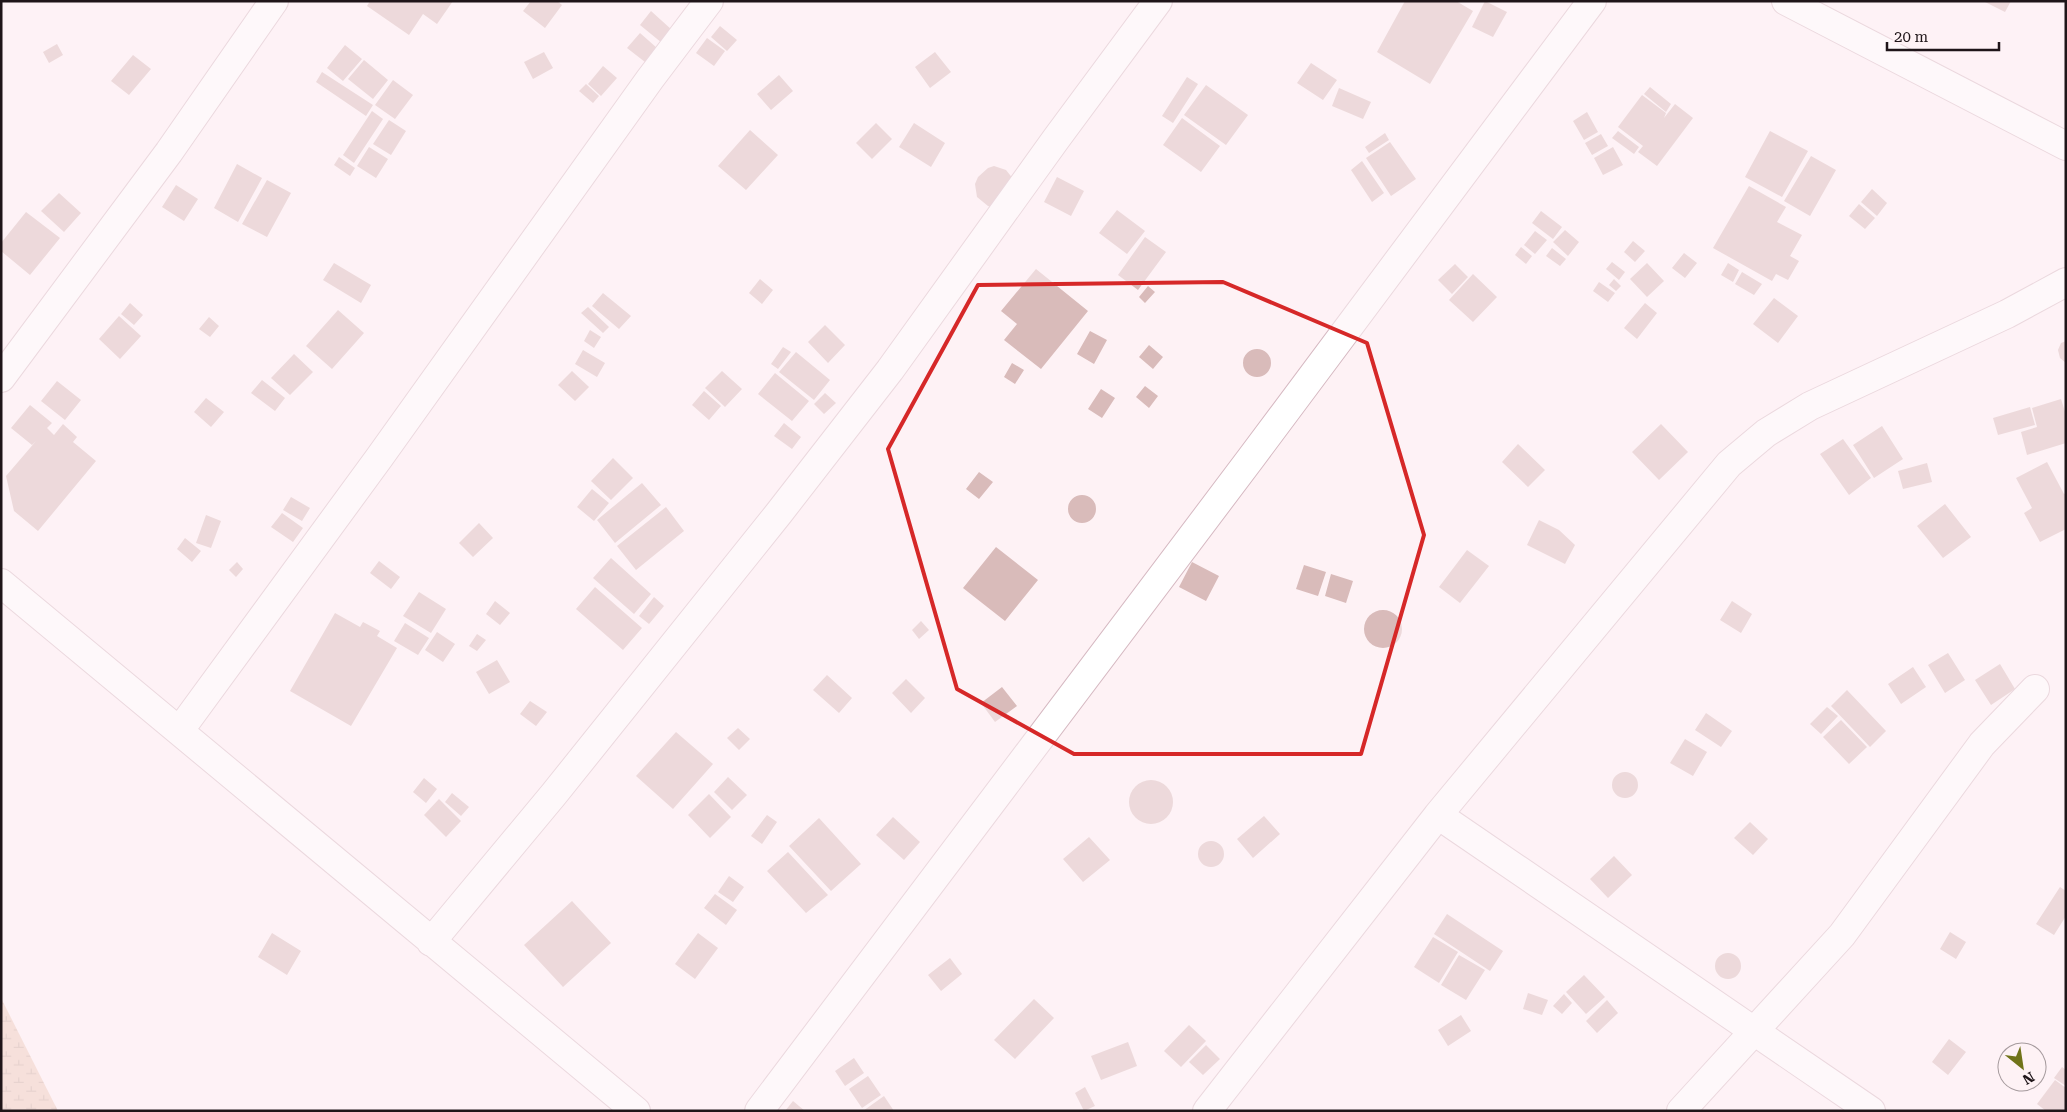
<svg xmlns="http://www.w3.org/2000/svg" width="2067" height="1112" font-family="'Roboto Serif',serif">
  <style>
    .wetland { fill: url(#wetland-marsh) }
    .building { fill: #d9bbba }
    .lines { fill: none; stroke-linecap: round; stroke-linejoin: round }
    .minor-casing { stroke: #d6b9c2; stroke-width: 30 }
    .minor { stroke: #fff; stroke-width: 28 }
    .marked { fill: none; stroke: #d62828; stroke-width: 4; stroke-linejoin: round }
  </style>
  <defs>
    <pattern id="wetland-marsh" width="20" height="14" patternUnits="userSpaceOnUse" patternTransform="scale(1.25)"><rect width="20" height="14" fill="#eecabb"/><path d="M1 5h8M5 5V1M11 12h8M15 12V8" fill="none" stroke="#ccada0"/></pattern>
  </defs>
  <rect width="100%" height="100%" fill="#fef2f5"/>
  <!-- wetland -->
  <path class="wetland" d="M 1,998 L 58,1111 L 1,1111 Z"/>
  <!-- building -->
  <path class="building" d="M 370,1 L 453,1 L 437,24 L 423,14 L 409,35 L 367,6 Z
    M 531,1 L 557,1 L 562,5 L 545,28 L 523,11 Z
    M 1405,1 L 1456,1 L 1473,11 L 1430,84 L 1377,52 Z
    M 1485,1 L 1507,12 L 1493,37 L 1472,27 Z
    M 1983,1 L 2011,1 L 2005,12 Z
    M 651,11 L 672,30 L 662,43 L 640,25 Z
    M 720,26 L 737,40 L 727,51 L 711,37 Z
    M 640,33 L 657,48 L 645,62 L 627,48 Z
    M 707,38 L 725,51 L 714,66 L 696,53 Z
    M 57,44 L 63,55 L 49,63 L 43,52 Z
    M 345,45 L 362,59 L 343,81 L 327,68 Z
    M 544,52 L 553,68 L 533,79 L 524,62 Z
    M 935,52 L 951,72 L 930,88 L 915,67 Z
    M 133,55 L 151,69 L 129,95 L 111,81 Z
    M 364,60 L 388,80 L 373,99 L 348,79 Z
    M 1311,63 L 1337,80 L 1323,100 L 1297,83 Z
    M 603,66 L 617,78 L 601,96 L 588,84 Z
    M 322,72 L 373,105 L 366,116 L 316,82 Z
    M 779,75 L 793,91 L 771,110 L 757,94 Z
    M 1187,77 L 1198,84 L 1173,123 L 1162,116 Z
    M 393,80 L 413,95 L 395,119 L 375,105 Z
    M 586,84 L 599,96 L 593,103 L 579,91 Z
    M 1206,85 L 1248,115 L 1226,145 L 1184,115 Z
    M 1650,87 L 1671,104 L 1666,112 L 1644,94 Z
    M 1339,88 L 1371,102 L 1363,119 L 1332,106 Z
    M 1642,95 L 1666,113 L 1664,118 L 1675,104 L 1693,118 L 1657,166 L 1638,152 L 1643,146 L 1618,127 Z
    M 372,111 L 383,119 L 354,163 L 343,155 Z
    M 1587,112 L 1598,132 L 1584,140 L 1573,121 Z
    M 1182,118 L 1220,146 L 1201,172 L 1163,145 Z
    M 389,120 L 406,131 L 391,155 L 373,144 Z
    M 876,123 L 892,139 L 872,159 L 856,143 Z
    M 914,123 L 945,143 L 931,167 L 899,147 Z
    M 750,130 L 778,155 L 746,190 L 718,166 Z
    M 1618,131 L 1639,147 L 1634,154 L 1612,138 Z
    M 1770,131 L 1808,151 L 1782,197 L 1745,177 Z
    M 1385,133 L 1389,140 L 1369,153 L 1365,147 Z
    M 1601,134 L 1608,146 L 1592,155 L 1585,143 Z
    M 1390,142 L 1416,179 L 1391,196 L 1366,158 Z
    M 369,147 L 388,159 L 376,178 L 357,166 Z
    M 1613,147 L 1623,165 L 1603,175 L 1594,158 Z
    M 1811,156 L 1836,170 L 1810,216 L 1784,201 Z
    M 339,157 L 355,168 L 350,176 L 334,165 Z
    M 1362,161 L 1384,193 L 1372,202 L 1351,170 Z
    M 237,164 L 262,178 L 238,222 L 214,208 Z
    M 994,166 L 1006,170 L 1014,180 L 995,208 L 988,206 L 977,197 L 975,184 L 978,177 L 988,168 Z
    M 1057,177 L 1084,191 L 1071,216 L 1044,202 Z
    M 267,180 L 291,193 L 267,237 L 242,224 Z
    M 176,185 L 198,199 L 184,221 L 162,207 Z
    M 1749,186 L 1786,207 L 1777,222 L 1802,235 L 1790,256 L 1799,261 L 1788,280 L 1776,274 L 1772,281 L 1713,248 Z
    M 1872,189 L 1887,203 L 1877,216 L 1861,202 Z
    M 59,193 L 81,213 L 64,232 L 41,211 Z
    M 1859,204 L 1875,218 L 1865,229 L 1849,216 Z
    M 1117,210 L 1145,231 L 1127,254 L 1099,233 Z
    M 1541,211 L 1562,227 L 1553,239 L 1532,223 Z
    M 26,212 L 60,238 L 30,275 L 1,251 L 1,243 Z
    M 1565,230 L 1579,242 L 1568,256 L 1553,242 Z
    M 1535,231 L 1547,240 L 1535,254 L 1524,245 Z
    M 1145,237 L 1166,252 L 1138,290 L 1118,275 Z
    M 1633,241 L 1645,251 L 1635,262 L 1624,252 Z
    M 1521,247 L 1532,256 L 1526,264 L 1515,255 Z
    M 1552,248 L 1566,259 L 1560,266 L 1546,256 Z
    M 1684,253 L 1697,263 L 1685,278 L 1672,268 Z
    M 1612,262 L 1625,272 L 1619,280 L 1606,269 Z
    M 334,263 L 371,285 L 361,303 L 323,280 Z
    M 1647,263 L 1664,281 L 1647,297 L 1630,279 Z
    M 1728,263 L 1739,270 L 1733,282 L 1721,275 Z
    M 1455,264 L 1468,277 L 1452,294 L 1438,280 Z
    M 1036,269 L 1088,311 L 1041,369 L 1004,340 L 1017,324 L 1001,311 Z
    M 1742,272 L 1762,284 L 1754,295 L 1735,284 Z
    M 1473,274 L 1497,297 L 1473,322 L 1449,300 Z
    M 760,279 L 773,290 L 762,304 L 749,293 Z
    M 1614,279 L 1621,286 L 1616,291 L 1609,285 Z
    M 1599,282 L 1615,293 L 1608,302 L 1593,291 Z
    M 1148,286 L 1155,292 L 1145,303 L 1139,297 Z
    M 603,293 L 631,316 L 619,329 L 592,306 Z
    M 1774,298 L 1798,316 L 1778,343 L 1753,324 Z
    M 130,303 L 143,315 L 134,325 L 121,314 Z
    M 1645,303 L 1657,313 L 1637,339 L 1624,328 Z
    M 588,307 L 609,327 L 603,333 L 581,313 Z
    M 338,310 L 364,333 L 332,369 L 306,346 Z
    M 119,316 L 141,336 L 120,359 L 99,339 Z
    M 209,317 L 219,326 L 210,337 L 199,329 Z
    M 825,325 L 845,345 L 828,363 L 808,342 Z
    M 590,330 L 601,337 L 594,348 L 584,341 Z
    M 1090,331 L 1107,340 L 1094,364 L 1077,354 Z
    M 2066,341 L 2066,363 L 2060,358 L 2058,350 L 2061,343 Z
    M 1149,345 L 1163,357 L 1153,369 L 1139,357 Z
    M 783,347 L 791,352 L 778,369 L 771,364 Z
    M1243 363a14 14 0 1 1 28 0a14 14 0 1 1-28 0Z
    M 583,350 L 605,363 L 597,377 L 575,364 Z
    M 796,352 L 830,380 L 814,400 L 779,372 Z
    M 294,354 L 313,372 L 290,395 L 271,378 Z
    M 1012,363 L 1024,370 L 1015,384 L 1004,377 Z
    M 572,371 L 589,387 L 575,401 L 558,385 Z
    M 722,371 L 742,389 L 725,407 L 705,388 Z
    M 775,373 L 809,401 L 792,421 L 758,394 Z
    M 262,380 L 285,398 L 275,411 L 251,393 Z
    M 57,381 L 81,400 L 65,420 L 41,401 Z
    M 1145,386 L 1158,396 L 1149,408 L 1136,397 Z
    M 1101,389 L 1115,398 L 1102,418 L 1088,409 Z
    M 704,391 L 721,406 L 709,420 L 692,405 Z
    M 825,393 L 836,403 L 824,414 L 814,404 Z
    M 206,398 L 224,412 L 211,427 L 194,412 Z
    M 2061,399 L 2066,415 L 2066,443 L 2027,455 L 2021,432 L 2037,427 L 2032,408 Z
    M 30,405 L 52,423 L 47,428 L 54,435 L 63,424 L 77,437 L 73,442 L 96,461 L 38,531 L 14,511 L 6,476 L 36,441 L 32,445 L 11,428 Z
    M 2030,407 L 2035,425 L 1998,435 L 1993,418 Z
    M 784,423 L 801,437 L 792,449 L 774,436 Z
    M 1661,424 L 1688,452 L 1659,480 L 1632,452 Z
    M 1882,426 L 1903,459 L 1874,478 L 1853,445 Z
    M 1843,439 L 1871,478 L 1849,495 L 1820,454 Z
    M 1518,444 L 1545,470 L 1528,487 L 1502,462 Z
    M 613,458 L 633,478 L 611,500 L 591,481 Z
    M 2047,462 L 2064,494 L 2066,493 L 2066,529 L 2040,542 L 2024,513 L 2032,508 L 2016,478 Z
    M 1927,463 L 1932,482 L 1903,489 L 1898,471 Z
    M 979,472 L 993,482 L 979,499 L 966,489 Z
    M 642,483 L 661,505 L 615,543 L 597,520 Z
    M 592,489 L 609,503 L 594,521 L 577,507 Z
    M1068 509a14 14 0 1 1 28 0a14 14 0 1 1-28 0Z
    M 291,497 L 310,508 L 302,521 L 283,510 Z
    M 1945,504 L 1971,537 L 1943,558 L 1917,526 Z
    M 666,507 L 684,531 L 636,570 L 617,546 Z
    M 282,513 L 303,528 L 293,542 L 271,527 Z
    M 206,515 L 221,521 L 211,548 L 196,543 Z
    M 1539,520 L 1559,530 L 1575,545 L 1565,564 L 1527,545 Z
    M 479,523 L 493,538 L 473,557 L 459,543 Z
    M 185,538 L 201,551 L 192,562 L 177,549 Z
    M 996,547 L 1038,580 L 1005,621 L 963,588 Z
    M 1467,550 L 1489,566 L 1460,603 L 1439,587 Z
    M 611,558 L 651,594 L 634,614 L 593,578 Z
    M 379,561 L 400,577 L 391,589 L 370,573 Z
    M 237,562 L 243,569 L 236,577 L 229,570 Z
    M 1192,562 L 1219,576 L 1206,601 L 1179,587 Z
    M 1304,565 L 1326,572 L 1318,596 L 1296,589 Z
    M 1331,574 L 1353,581 L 1346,603 L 1325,596 Z
    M 595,587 L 642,628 L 623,650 L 576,609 Z
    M 419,592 L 446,609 L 431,633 L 403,616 Z
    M 654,597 L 664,606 L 649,624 L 639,616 Z
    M 495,601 L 510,613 L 500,625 L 486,614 Z
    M 1732,601 L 1752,614 L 1741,633 L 1720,620 Z
    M1364 629a19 19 0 1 1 38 0a19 19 0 1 1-38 0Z
    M 335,613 L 360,627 L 363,622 L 380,631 L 377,636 L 397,648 L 351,726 L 290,691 Z
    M 921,621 L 929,630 L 919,639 L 912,630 Z
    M 405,623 L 429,638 L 418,655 L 394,641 Z
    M 437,632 L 455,644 L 443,662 L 425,650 Z
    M 477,634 L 486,640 L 477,651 L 469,646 Z
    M 1948,653 L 1965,680 L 1945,693 L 1928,665 Z
    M 497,660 L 510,682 L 489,694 L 476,672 Z
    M 2000,664 L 2015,689 L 1991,705 L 1975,680 Z
    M 1913,667 L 1926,687 L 1901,704 L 1888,684 Z
    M 827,675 L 852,698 L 839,713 L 813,690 Z
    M 906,679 L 925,698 L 911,713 L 892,693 Z
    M 1002,687 L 1017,706 L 995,722 L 981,703 Z
    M 1847,690 L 1886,731 L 1870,747 L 1831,706 Z
    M 530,701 L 547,712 L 536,726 L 520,714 Z
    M 1827,707 L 1838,716 L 1821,734 L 1810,724 Z
    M 1706,713 L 1732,731 L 1721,747 L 1695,730 Z
    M 1841,720 L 1867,747 L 1849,764 L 1823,737 Z
    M 738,728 L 750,739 L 739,750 L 727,738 Z
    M 676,732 L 713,764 L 673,809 L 636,776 Z
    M 1685,739 L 1707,752 L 1693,776 L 1670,763 Z
    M1612 785a13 13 0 1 1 26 0a13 13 0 1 1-26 0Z
    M 728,777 L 747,795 L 732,810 L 714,792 Z
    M 424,778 L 437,789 L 426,803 L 413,792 Z
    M1129 802a22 22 0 1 1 44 0a22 22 0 1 1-44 0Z
    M 452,793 L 469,807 L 461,816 L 445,802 Z
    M 709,794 L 731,817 L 710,838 L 688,815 Z
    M 439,799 L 461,821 L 446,837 L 424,815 Z
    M 767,815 L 777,822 L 762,844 L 751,836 Z
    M 1264,816 L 1280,834 L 1253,858 L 1237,839 Z
    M 893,817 L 920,842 L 904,860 L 876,835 Z
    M 819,818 L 861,864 L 831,891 L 789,846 Z
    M 1750,822 L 1768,839 L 1753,855 L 1734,838 Z
    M 1089,837 L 1110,860 L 1083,882 L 1063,859 Z
    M1198 854a13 13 0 1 1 26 0a13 13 0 1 1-26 0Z
    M 788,852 L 828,895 L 806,913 L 767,871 Z
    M 1614,856 L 1632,875 L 1608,898 L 1590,879 Z
    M 729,876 L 744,887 L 733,902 L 718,892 Z
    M 2060,887 L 2066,891 L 2066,916 L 2054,935 L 2036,924 Z
    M 715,894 L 737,910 L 726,925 L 704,908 Z
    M 572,901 L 611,943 L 563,987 L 524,945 Z
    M 1447,914 L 1503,951 L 1490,971 L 1434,934 Z
    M 1950,932 L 1966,942 L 1956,959 L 1940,949 Z
    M 272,933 L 301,951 L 287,975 L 258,957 Z
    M 698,933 L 718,948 L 695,979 L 675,964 Z
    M 1433,937 L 1458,952 L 1439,983 L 1414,967 Z
    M1715 966a13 13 0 1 1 26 0a13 13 0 1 1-26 0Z
    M 1459,955 L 1485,970 L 1466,1000 L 1441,985 Z
    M 950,958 L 962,974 L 941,991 L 928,975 Z
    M 1584,975 L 1605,997 L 1586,1014 L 1566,992 Z
    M 1528,993 L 1548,1000 L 1542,1015 L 1523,1009 Z
    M 1564,994 L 1572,1003 L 1562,1014 L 1553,1006 Z
    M 1034,999 L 1054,1018 L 1015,1059 L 994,1040 Z
    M 1607,1000 L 1618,1013 L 1597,1033 L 1586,1021 Z
    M 1461,1015 L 1471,1031 L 1448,1046 L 1438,1030 Z
    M 1189,1025 L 1206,1041 L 1181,1067 L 1164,1051 Z
    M 1949,1039 L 1966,1052 L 1948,1075 L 1932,1062 Z
    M 1128,1042 L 1137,1066 L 1101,1080 L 1091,1056 Z
    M 1206,1045 L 1220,1059 L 1203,1075 L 1189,1062 Z
    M 854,1058 L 864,1073 L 845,1086 L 835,1071 Z
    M 2062,1067 L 2066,1070 L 2066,1086 L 2054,1078 Z
    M 868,1076 L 881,1095 L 862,1108 L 849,1089 Z
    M 2055,1080 L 2066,1088 L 2066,1111 L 2046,1111 L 2037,1104 Z
    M 1085,1087 L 1095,1106 L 1084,1111 L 1075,1093 Z
    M 884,1096 L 894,1111 L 863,1111 Z
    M 793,1101 L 805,1111 L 785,1111 Z"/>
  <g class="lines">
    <defs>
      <path id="minor" d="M 1786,1 L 2066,146
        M 1,378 L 169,152 L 274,1
        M 1,583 L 636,1111
        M 180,730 L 379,458 L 650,79 L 709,1
        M 1438,815 L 1871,1111
        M 431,942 L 554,794 L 779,513 L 890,370 L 1056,139 L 1158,1
        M 759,1111 L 1251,458 L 1592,1
        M 1207,1111 L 1438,815 L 1729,464 L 1766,433 L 1810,406 L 2007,314 L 2066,282
        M 1681,1111 L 1842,935 L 1982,744 L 2035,689"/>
    </defs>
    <!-- minor casing -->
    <use href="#minor" class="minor-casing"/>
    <!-- minor -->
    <use href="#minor" class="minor"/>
  </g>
  <!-- marked area -->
  <path d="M0 0H2067V1112H0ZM 1223,282 L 1367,343 L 1424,535 L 1361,754 L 1074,754 L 957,689 L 888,449 L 978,285 Z" fill="#fef2f5" fill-opacity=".55" fill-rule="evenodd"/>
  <path class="marked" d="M 1223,282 L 1367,343 L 1424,535 L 1361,754 L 1074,754 L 957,689 L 888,449 L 978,285 Z"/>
  <!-- border -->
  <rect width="2067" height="1112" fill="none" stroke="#1f1519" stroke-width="5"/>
  <!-- north arrow -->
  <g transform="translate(2022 1067) rotate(150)"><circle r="24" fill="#fef2f5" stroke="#a59a9d"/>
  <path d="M0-4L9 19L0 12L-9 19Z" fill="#707319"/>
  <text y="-8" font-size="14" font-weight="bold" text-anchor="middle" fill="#1f1519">N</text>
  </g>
  <!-- scale -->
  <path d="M1887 42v8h112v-8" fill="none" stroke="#1f1519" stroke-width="2.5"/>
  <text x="1894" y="42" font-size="15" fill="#1f1519" stroke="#fef2f5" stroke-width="4" paint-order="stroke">20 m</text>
</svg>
